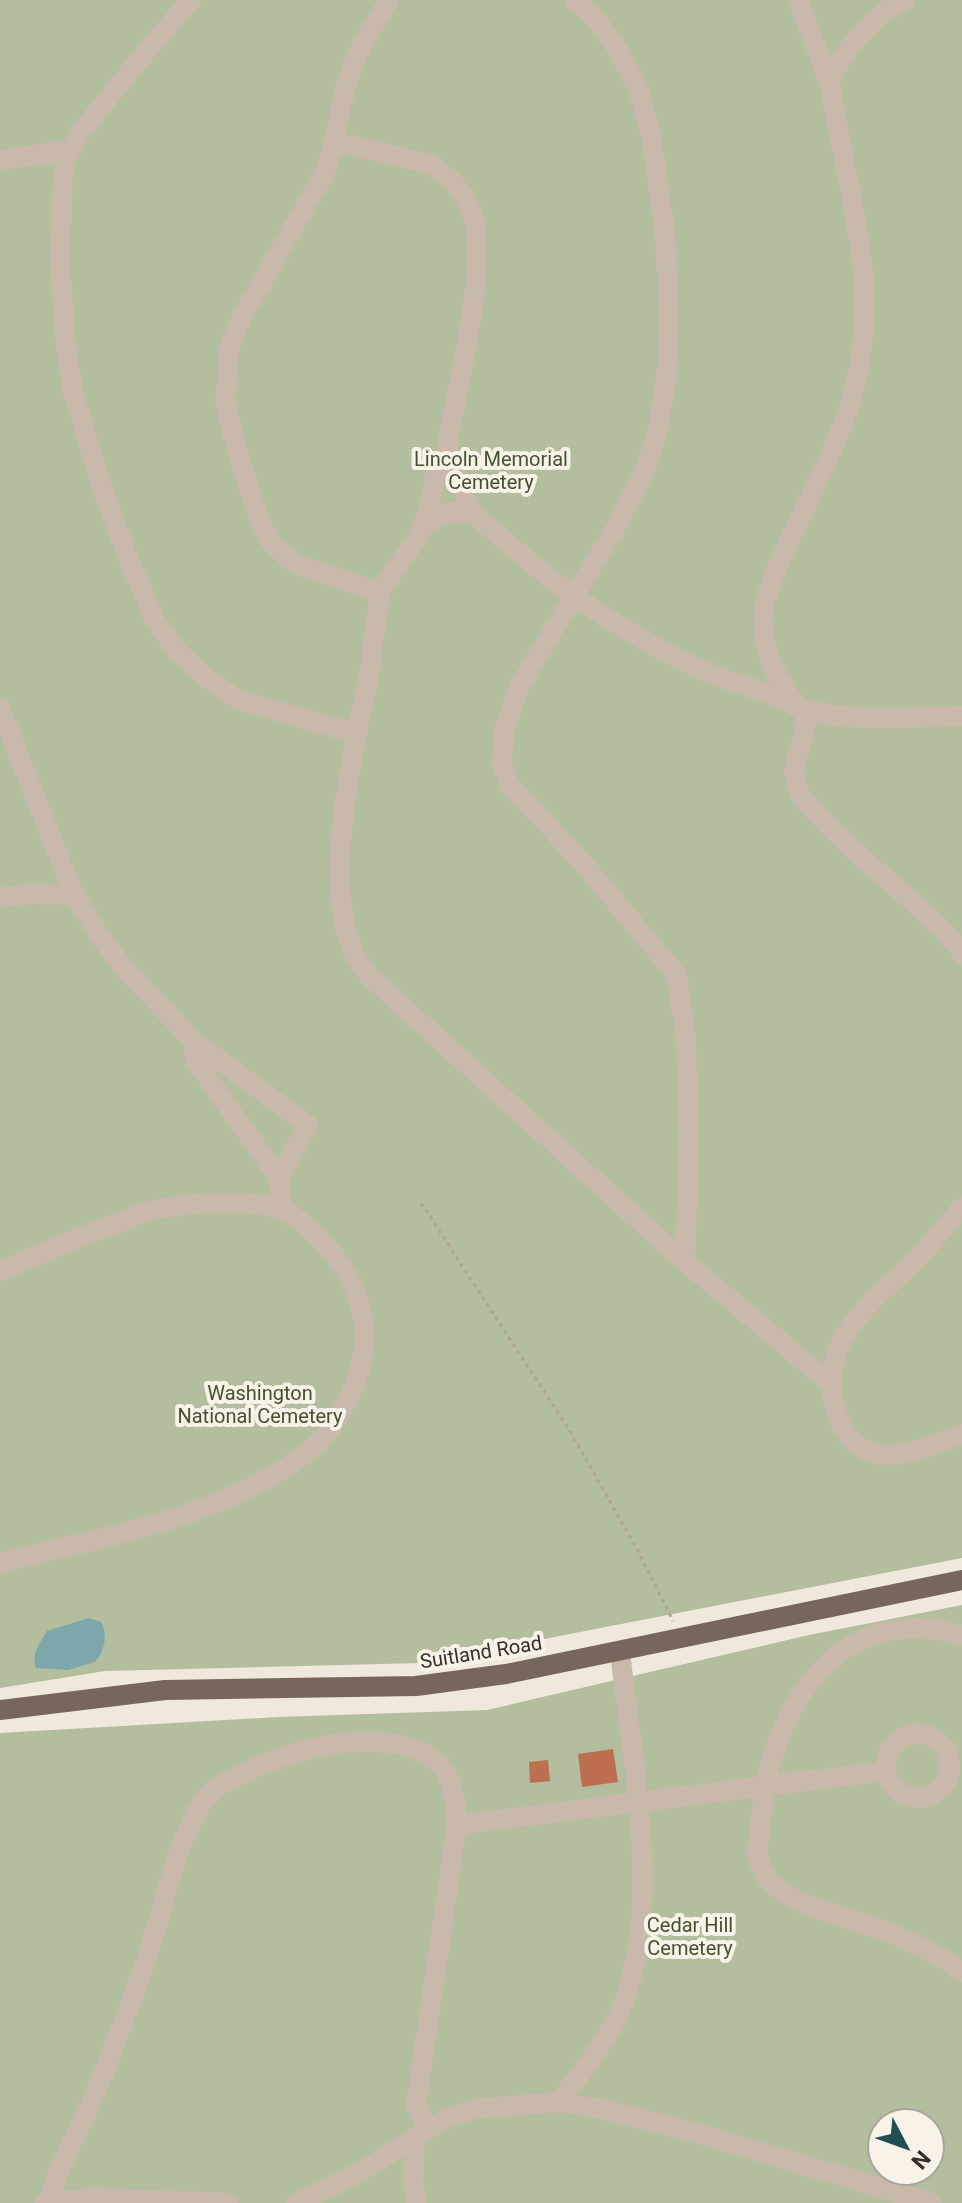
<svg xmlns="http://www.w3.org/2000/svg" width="962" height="2203" font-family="Roboto,sans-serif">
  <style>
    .green { fill: #b2be9e; fill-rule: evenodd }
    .water { fill: #7ea7ab }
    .building { fill: #bd6f4f }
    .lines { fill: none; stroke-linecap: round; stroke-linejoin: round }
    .path { stroke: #b3a394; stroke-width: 3; stroke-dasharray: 4 4; stroke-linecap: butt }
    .minor { stroke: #c8b9aa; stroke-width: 20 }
    .major { stroke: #76665b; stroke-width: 20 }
    .labels { text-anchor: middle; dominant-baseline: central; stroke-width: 8; stroke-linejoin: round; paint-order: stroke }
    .park-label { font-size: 20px; fill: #44522f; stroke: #f8f2e9 }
    .street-label { font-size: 20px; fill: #362e29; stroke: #f8f2e9 }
  </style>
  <rect width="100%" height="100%" fill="#f0e8dd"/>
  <!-- green -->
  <path class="green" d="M 0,0 L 962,0 L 962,1558 L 420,1663 L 105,1671 L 0,1688 Z
    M 962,1605 L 962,2203 L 0,2203 L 0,1733 L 279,1717 L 487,1710 L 809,1635 ZM 882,2123 L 930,2123 L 930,2171 L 882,2171 Z"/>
  <!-- water -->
  <path class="water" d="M 89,1618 L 101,1622 C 108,1635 105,1651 95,1662 L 68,1670 L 36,1668 C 31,1654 40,1643 47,1631 Z"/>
  <!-- building -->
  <path class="building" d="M 613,1749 L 618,1782 L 582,1787 L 578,1754 Z
    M 548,1760 L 550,1781 L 530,1783 L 529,1762 Z"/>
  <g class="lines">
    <!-- path -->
    <path class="path" d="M 421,1203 L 568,1428 L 638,1551 L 673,1621"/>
    <!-- minor -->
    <path class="minor" d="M 191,0 L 150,47 L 79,134 L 66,159 L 63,175 L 60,260 L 65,335 L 72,388 L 101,485 L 128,558 L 155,620 L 175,649 L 206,678 L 239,700 L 357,734
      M 575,0 L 597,20 L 619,52 L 638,88 L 651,135 L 665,234 L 669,321 L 666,381 L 658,429 L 647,466 L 614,531 L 521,683 L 504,731 L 502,763 L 509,784 L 582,862 L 677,975 L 686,1039 L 689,1144 L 685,1262
      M 798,0 L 830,85
      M 905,0 C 875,14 847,46 832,76 L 830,85 C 834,103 836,121 840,139 C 856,223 874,285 858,372 C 846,437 807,497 782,557 C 775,575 765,594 763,614 C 761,638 769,663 782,683 C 788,693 793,705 805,709 C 843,723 921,717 962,716
      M 335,142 L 430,164 C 450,176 465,192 472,214 C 487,262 464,354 455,405 C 453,418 448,433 448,447 C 448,460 467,503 475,514 C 483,524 497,533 507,542 C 566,596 636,640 709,673 C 734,684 773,692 794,705 C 829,725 771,761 806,802 C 838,840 880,872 916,905 C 932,920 951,935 962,954
      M 0,160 L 70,150
      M 447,449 C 443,458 437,467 435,476 C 431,492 430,509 424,524 C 415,548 393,567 382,591 C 376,606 373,650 370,669 C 355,746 311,913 369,976 L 685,1262 L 829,1382
      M 425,523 L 452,512 L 475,514
      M 381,593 L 303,567 L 289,559 L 270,541 L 258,517 L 233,436 L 225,402 L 230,345 L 242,317 L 324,174 C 335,145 338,114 347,84 C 355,54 373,26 389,0
      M 0,708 L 74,895 L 100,936 L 127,972 L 197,1044 L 308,1125 L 279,1178 L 282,1210
      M 0,897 L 30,894 L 74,895
      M 197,1044 L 194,1054 L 196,1062 L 279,1178
      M 962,1207 C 946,1226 931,1245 913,1262 C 874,1301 818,1341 834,1403 C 837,1415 841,1427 849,1436 C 878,1473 927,1447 962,1434
      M 0,1272 C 39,1254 78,1237 118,1223 C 131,1218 144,1211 158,1209 C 191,1203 233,1200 267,1206 C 288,1209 303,1222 318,1237 C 370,1289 379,1349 341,1412 C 333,1426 324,1440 311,1450 C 225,1517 104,1537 0,1563
      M886 1766a32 32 0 1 1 64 0a32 32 0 1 1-64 0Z
      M 886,1771 L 765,1786 L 757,1853 C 759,1863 762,1873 770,1881 C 792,1905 830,1912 860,1922 C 892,1933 936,1951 962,1972
      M 457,1825 L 765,1786 C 786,1686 850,1604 962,1635
      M 559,2102 C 579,2075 603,2047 618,2016 C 665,1915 632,1760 620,1652
      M 415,2138 L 413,2180 L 416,2203
      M 44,2203 L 91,2198 L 229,2203
      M 48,2203 C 61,2158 86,2118 103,2075 C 117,2037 133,1999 146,1961 C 161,1917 180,1823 211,1793 C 220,1784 231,1779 242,1774 C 287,1752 337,1737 388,1743 C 442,1750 455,1774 457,1825 L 416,2105 L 428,2130
      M 297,2203 L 362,2171 L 447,2118 L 474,2109 L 559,2102 L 606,2110 L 686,2130 L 932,2203"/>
    <!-- major -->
    <path class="major" d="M 0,1710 L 165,1690 L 416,1686 L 506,1674 L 962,1580"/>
  </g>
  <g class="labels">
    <!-- park labels -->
    <g class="park-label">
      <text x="491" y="459">Lincoln Memorial<tspan x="491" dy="23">Cemetery</tspan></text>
      <text x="260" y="1393">Washington<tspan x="260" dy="23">National Cemetery</tspan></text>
      <text x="690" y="1925">Cedar Hill<tspan x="690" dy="23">Cemetery</tspan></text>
    </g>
    <!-- street labels -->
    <g class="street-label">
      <text transform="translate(481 1652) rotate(-9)">Suitland Road</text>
    </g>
  </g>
  <!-- north arrow -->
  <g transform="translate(906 2147) rotate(131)"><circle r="38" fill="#f8f2e9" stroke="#aaa49c" stroke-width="2"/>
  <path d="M0-6L14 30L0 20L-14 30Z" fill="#224f54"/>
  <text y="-12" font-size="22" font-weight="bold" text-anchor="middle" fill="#362e29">N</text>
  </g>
</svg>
